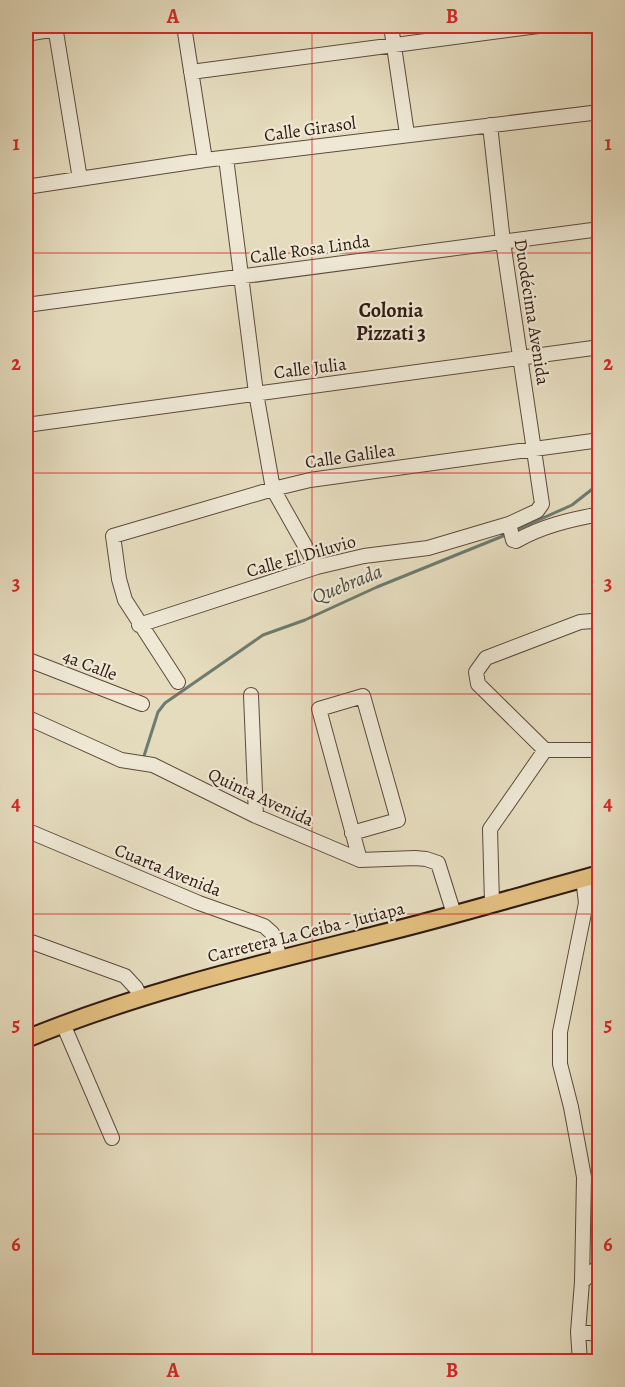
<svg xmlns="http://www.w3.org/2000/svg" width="625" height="1387" font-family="Alegreya,serif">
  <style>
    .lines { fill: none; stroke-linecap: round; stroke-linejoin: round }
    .stream { stroke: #6d7b70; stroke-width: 3 }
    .minor-casing { stroke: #5d4a3c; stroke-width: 16 }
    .major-casing { stroke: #301a11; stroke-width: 20 }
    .minor { stroke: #eee8d5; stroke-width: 14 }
    .major { stroke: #e2be7f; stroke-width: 16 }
    .grid { fill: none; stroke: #d62828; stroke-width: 1.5; stroke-opacity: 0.55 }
    .labels { text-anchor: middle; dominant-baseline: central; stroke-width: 4.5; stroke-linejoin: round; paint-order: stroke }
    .street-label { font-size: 18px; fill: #301a11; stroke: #eee8d5 }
    .neighbourhood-label { font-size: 20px; font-weight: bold; fill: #301a11; stroke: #eee8d5 }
    .water-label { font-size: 20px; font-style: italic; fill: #4f4b41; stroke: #eee8d5 }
    .neatline { fill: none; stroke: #d62828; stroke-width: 2 }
    .grid-label { font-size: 20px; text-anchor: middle; font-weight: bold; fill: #d62828 }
  </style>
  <rect width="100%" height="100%" fill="#e5dcbe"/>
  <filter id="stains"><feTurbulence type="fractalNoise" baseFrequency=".00333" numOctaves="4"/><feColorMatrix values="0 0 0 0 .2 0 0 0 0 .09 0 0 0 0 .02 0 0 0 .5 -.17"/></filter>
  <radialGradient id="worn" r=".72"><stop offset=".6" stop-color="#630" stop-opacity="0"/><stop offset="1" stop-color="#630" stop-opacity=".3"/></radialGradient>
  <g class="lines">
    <!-- stream -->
    <path class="stream" d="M 514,531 L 572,505 L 600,483
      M 144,756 L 158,712 L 165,703 L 263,635 L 305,620 L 377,587 L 508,534"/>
    <defs>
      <path id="minor" d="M 55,26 L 80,179
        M 184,26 L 205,160
        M 391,26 L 407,134
        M 593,26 L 600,29
        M 26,34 L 56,29
        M 191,72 L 538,26
        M 226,158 L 256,393 L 273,489 L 317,567
        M 26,187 L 205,160 L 600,112
        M 26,305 L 600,229
        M 26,425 L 600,347
        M 509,524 L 513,540 L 516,541 C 542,526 569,520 600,514
        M 139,625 L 317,567 L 364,556 L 428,548 L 509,524 L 537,511 L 542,504 L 503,242 L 490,125
        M 600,626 L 592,621 L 580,622 L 486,658 L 476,672 L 478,684 L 545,750 L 600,750
        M 26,659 L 142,704
        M 178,682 L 125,600 L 119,579 L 113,536 L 273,489 L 310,480 L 600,440
        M 251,695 L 256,816
        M 26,717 L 121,760 L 153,765 L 256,816 L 360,860 L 415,858 L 426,859 L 438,863 L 454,914
        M 26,830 L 199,903 L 264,926 L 272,933 L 280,958
        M 352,833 L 398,820 L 363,696 L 319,709 L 360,860
        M 492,903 L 490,829 L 545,750
        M 26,940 L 125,976 L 136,988 L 140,997
        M 63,1024 L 112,1138
        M 582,1282 L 600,1265
        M 578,1332 L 600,1334
        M 580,1362 L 578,1332 L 582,1282 L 584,1177 L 571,1107 L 560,1064 L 560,1032 L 586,903 L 583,878"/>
      <path id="major" d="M 26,1039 C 140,992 260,964 379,934 C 453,916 526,894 600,874"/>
    </defs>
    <!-- minor casing -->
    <use href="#minor" class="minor-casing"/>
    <!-- major casing -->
    <use href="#major" class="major-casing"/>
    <!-- minor -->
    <use href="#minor" class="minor"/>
    <!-- major -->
    <use href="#major" class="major"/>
  </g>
  <!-- grid -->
  <path class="grid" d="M 312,26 L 312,1362M 26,253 L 600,253M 26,473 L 600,473M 26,694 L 600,694M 26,914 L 600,914M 26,1134 L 600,1134"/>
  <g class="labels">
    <!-- street labels -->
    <g class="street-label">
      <text transform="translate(310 129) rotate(-8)">Calle Girasol</text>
      <text transform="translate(310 249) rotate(-8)">Calle Rosa Linda</text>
      <text transform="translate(532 312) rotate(81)">Duodécima Avenida</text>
      <text transform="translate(310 368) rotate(-7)">Calle Julia</text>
      <text transform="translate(350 456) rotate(-8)">Calle Galilea</text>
      <text transform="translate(301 556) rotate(-16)">Calle El Diluvio</text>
      <text transform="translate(90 665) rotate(21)">4a Calle</text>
      <text transform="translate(261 797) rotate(25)">Quinta Avenida</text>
      <text transform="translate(168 870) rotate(22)">Cuarta Avenida</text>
      <text transform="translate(306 932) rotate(-14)">Carretera La Ceiba - Jutiapa</text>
    </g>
    <!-- neighbourhood labels -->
    <g class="neighbourhood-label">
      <text x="391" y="310">Colonia<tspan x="391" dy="23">Pizzati 3</tspan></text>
    </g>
    <!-- water labels -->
    <g class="water-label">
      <text transform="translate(347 584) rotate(-22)">Quebrada</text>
    </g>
  </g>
  <!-- margin -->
  <rect width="625" height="1387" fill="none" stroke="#e5dcbe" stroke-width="66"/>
  <rect x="33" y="33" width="559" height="1321" class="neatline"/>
  <g class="grid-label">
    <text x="173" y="23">A</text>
    <text x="452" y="23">B</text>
    <text x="16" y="150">1</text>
    <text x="608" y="150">1</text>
    <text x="16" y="370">2</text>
    <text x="608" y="370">2</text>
    <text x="16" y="590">3</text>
    <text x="608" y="590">3</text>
    <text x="16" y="810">4</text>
    <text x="608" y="810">4</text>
    <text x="16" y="1031">5</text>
    <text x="608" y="1031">5</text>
    <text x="16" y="1251">6</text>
    <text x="608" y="1251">6</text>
    <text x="173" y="1377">A</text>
    <text x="452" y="1377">B</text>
  </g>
  <rect width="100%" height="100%" filter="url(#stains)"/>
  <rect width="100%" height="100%" fill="url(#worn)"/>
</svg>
